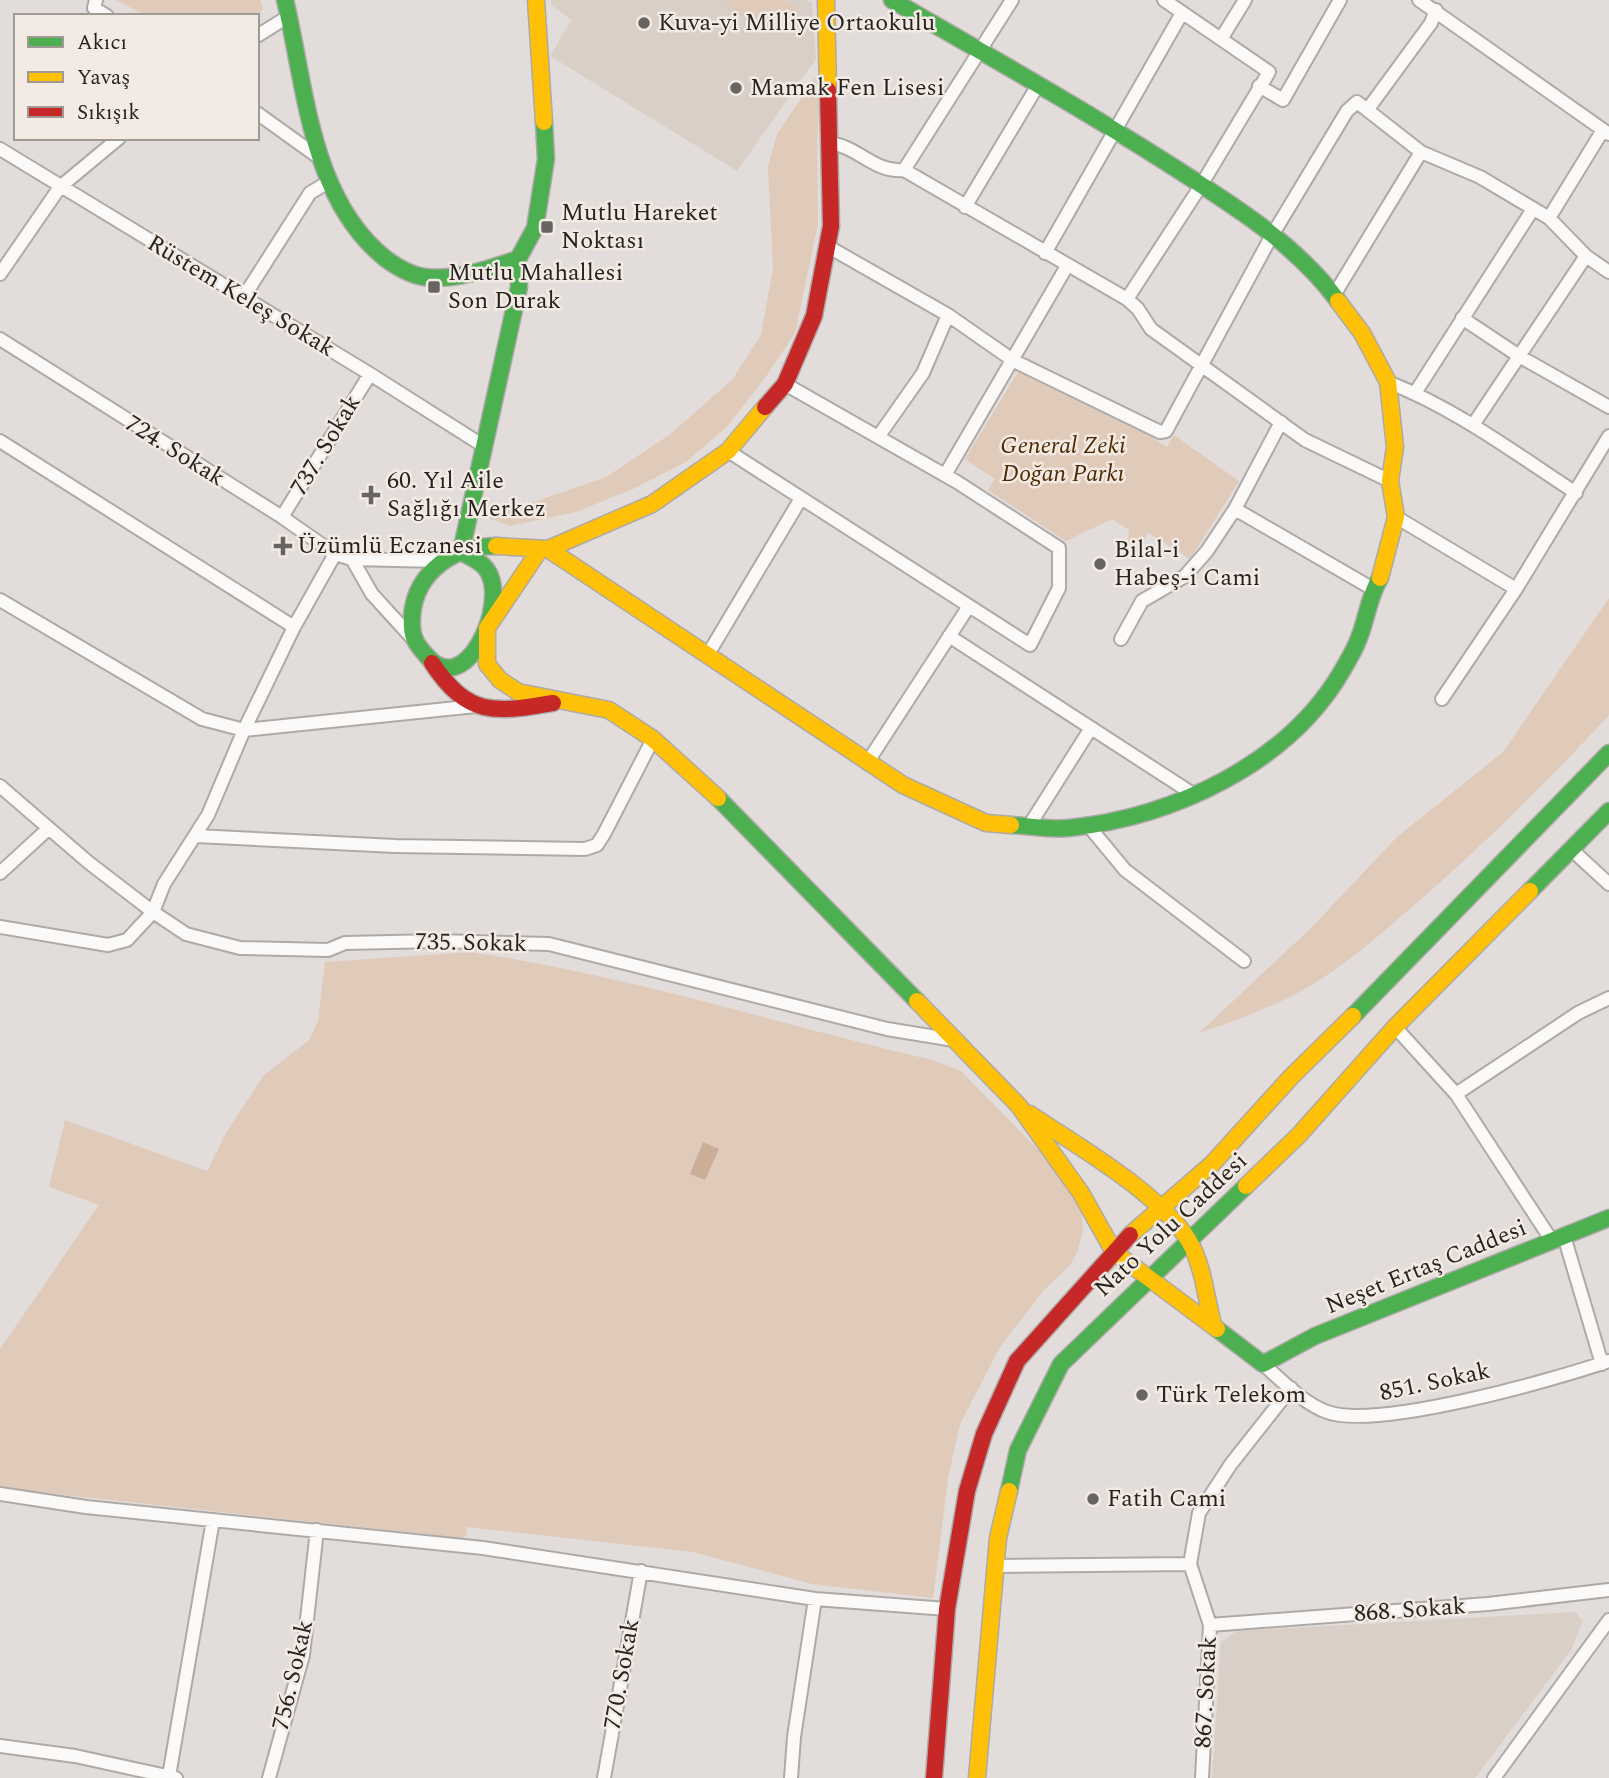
<svg xmlns="http://www.w3.org/2000/svg" width="1609" height="1778" font-family="Spectral,serif">
  <style>
    .built { fill: #d9cfc7 }
    .green { fill: #e0caba }
    .water { fill: #caae98 }
    .lines { fill: none; stroke-linecap: round; stroke-linejoin: round }
    .street-casing { stroke: #aeaaa7; stroke-width: 16 }
    .fast-casing { stroke: #aeaaa7; stroke-width: 19 }
    .slow-casing { stroke: #aeaaa7; stroke-width: 19 }
    .jam-casing { stroke: #aeaaa7; stroke-width: 19 }
    .street { stroke: #fbfaf9; stroke-width: 12 }
    .fast { stroke: #4caf50; stroke-width: 16 }
    .slow { stroke: #ffc107; stroke-width: 16 }
    .jam { stroke: #c62828; stroke-width: 16 }
    .poi-dot { fill: #686462; stroke: #f2eae3; stroke-width: 2.5 }
    .labels { text-anchor: middle; dominant-baseline: central; stroke-width: 5; stroke-linejoin: round; paint-order: stroke }
    .poi-label { font-size: 24px; fill: #262321; stroke: #f2eae3; text-anchor: start }
    .street-label { font-size: 24px; fill: #262321; stroke: #f2eae3 }
    .park-label { font-size: 24px; font-style: italic; fill: #4e2901; stroke: #f2eae3 }
  </style>
  <rect width="100%" height="100%" fill="#e2ddda"/>
  <!-- built -->
  <path class="built" d="M 551,0 L 807,0 L 812,3 L 816,59 L 737,171 L 550,56 L 571,20 L 551,5 Z
    M 1575,1612 L 1583,1621 L 1571,1650 L 1475,1778 L 1212,1778 L 1221,1642 L 1237,1631 Z"/>
  <!-- green -->
  <path class="green" d="M 116,0 L 260,0 L 263,8 L 257,19 L 257,16 L 147,16 Z
    M 731,0 L 780,0 L 794,7 L 778,37 L 727,7 Z
    M 822,77 L 817,139 L 818,224 L 795,333 L 767,375 L 727,427 L 686,462 L 633,489 L 576,512 L 510,526 L 488,518 L 606,477 L 669,435 L 732,380 L 761,335 L 773,268 L 768,167 L 777,134 L 815,78 Z
    M 1027,357 L 1167,447 L 1174,435 L 1239,481 L 1190,559 L 1148,532 L 1138,555 L 1127,547 L 1129,530 L 1112,519 L 1066,541 L 988,490 L 995,479 L 965,459 Z
    M 1609,598 L 1609,715 C 1547,782 1483,846 1413,906 C 1379,936 1343,967 1303,990 C 1270,1008 1235,1021 1199,1033 L 1310,929 L 1397,837 L 1503,752 Z
    M 470,952 C 627,975 778,1024 932,1060 L 961,1071 L 1064,1176 L 1081,1205 L 1083,1230 L 1078,1250 L 1071,1264 L 1043,1291 L 1000,1347 L 960,1424 L 948,1478 L 933,1598 L 812,1584 L 693,1552 L 467,1527 L 466,1536 L 461,1538 L 0,1488 L 0,1349 L 99,1205 L 49,1187 L 65,1120 L 207,1171 L 227,1131 L 264,1075 L 309,1040 L 318,1021 L 325,962 Z"/>
  <!-- water -->
  <path class="water" d="M 703,1142 L 719,1149 L 705,1180 L 690,1174 Z"/>
  <g class="lines">
    <defs>
      <path id="street" d="M 96,0 L 94,8 L 107,16
        M 1012,0 L 904,170 L 1127,299 L 1138,309 L 1151,329 L 1305,440 L 1390,481
        M 1419,0 L 1609,134
        M 257,36 L 289,16
        M 1221,39 L 1245,0
        M 1259,86 L 1283,100 L 1340,0
        M 1368,109 L 1431,23 L 1436,10
        M 257,113 L 321,159
        M 829,143 C 858,146 874,173 904,170
        M 0,149 L 370,374 L 482,445
        M 965,207 L 1038,85
        M 1549,218 L 1603,130
        M 827,246 L 948,315 L 1014,361 L 1160,432 L 1166,431 L 1271,237 L 1347,111 L 1357,102 L 1421,152 L 1480,177 L 1549,218 L 1586,256 L 1609,272
        M 1045,253 L 1182,13
        M 0,274 L 60,187 L 119,138
        M 1334,295 L 1421,152
        M 243,298 L 310,193 L 330,181
        M 1127,299 L 1200,187 L 1269,72 L 1164,0
        M 1462,318 L 1519,356 L 1609,407
        M 0,339 L 282,517 L 335,554 L 352,559 L 440,561
        M 1388,382 C 1456,409 1515,453 1576,493
        M 1415,393 L 1533,209
        M 1473,425 L 1586,256
        M 878,437 L 923,373 L 948,315
        M 0,441 L 294,627 L 335,554
        M 728,451 L 1030,645 L 1059,588 L 1059,548 L 957,482 L 785,384
        M 945,475 L 1067,266
        M 1235,509 L 1373,589
        M 282,517 L 370,374
        M 1396,517 L 1516,589 L 1609,436
        M 352,559 L 372,594 L 413,639
        M 0,600 L 202,719 L 244,730 L 476,706
        M 949,636 L 1193,794
        M 1121,639 L 1142,601 L 1185,576 L 1207,551 L 1235,509 L 1281,422
        M 707,656 L 800,500
        M 1442,699 L 1516,589
        M 867,763 L 969,606
        M 0,786 L 88,862 L 153,912 L 164,884 L 208,815 L 244,730 L 294,627
        M 1087,824 L 1125,870 L 1244,961
        M 1029,826 L 1091,728
        M 196,836 L 395,846 L 585,849 L 597,845 L 604,834 L 653,739
        M 1572,850 L 1609,884
        M 0,873 L 48,829
        M 0,927 L 108,945 L 127,940 L 153,912 L 186,934 L 240,948 L 328,950 L 345,943 L 437,941 L 549,944 L 887,1029 L 954,1040
        M 1395,1027 L 1456,1094
        M 1564,1236 L 1602,1364
        M 1552,1241 L 1456,1094 L 1578,1013 L 1609,998
        M 1263,1364 C 1281,1380 1304,1404 1327,1412 C 1378,1430 1553,1380 1609,1361
        M 0,1494 L 86,1507 L 483,1548 L 815,1599 L 947,1609
        M 995,1566 L 1190,1564
        M 1210,1625 L 1488,1604 L 1609,1590
        M 0,1746 L 75,1756 L 176,1778
        M 169,1776 L 213,1520
        M 269,1778 L 303,1655 L 317,1530
        M 604,1778 L 641,1571
        M 791,1778 L 794,1737 L 815,1599
        M 1202,1778 L 1210,1625 L 1190,1564 L 1199,1513 L 1231,1464 L 1291,1388
        M 1494,1778 L 1609,1620"/>
      <path id="fast" d="M 285,0 C 306,87 310,199 386,259 C 397,267 410,275 424,277 C 456,281 488,269 518,259
        M 892,0 C 987,55 1083,109 1175,168 C 1234,206 1296,244 1338,301
        M 461,552 C 470,557 481,561 487,570 C 510,604 464,703 426,655 C 418,646 413,640 412,628 C 409,578 448,546 496,546
        M 461,552 L 519,287 L 518,259 L 535,228 L 546,159 L 544,122
        M 718,798 L 917,1001
        M 1011,825 C 1030,826 1051,830 1069,828 C 1173,817 1288,764 1342,671 C 1348,661 1355,649 1359,638 C 1367,618 1369,596 1380,578
        M 1530,891 L 1609,811
        M 1353,1016 L 1609,753
        M 1217,1329 L 1263,1364 L 1315,1336 L 1609,1218
        M 1009,1491 L 1018,1450 L 1061,1364 L 1246,1186"/>
      <path id="slow" d="M 536,0 L 544,122
        M 826,0 L 828,90
        M 1338,301 L 1362,333 L 1388,382 L 1395,447 L 1390,481 L 1396,517 L 1380,578
        M 496,546 L 548,549 L 652,504 L 728,451 L 765,407
        M 548,549 L 903,785 L 986,823 L 1011,825
        M 539,551 L 487,628 L 487,664 L 500,680 L 518,692 L 609,710 L 653,739 L 718,798
        M 917,1001 L 1019,1106 L 1081,1193 L 1114,1252 L 1217,1329
        M 1030,1114 C 1077,1146 1160,1193 1189,1241 C 1203,1265 1206,1298 1213,1324
        M 1246,1186 L 1299,1135 L 1395,1027 L 1530,891
        M 1130,1235 L 1212,1164 L 1291,1077 L 1353,1016
        M 977,1778 L 998,1538 L 1009,1491"/>
      <path id="jam" d="M 765,407 L 785,384 L 814,316 L 831,226 L 828,90
        M 432,663 C 468,717 494,713 553,703
        M 934,1778 L 947,1609 L 967,1491 L 984,1434 L 1017,1361 L 1130,1235"/>
    </defs>
    <!-- street casing -->
    <use href="#street" class="street-casing"/>
    <!-- fast casing -->
    <use href="#fast" class="fast-casing"/>
    <!-- slow casing -->
    <use href="#slow" class="slow-casing"/>
    <!-- jam casing -->
    <use href="#jam" class="jam-casing"/>
    <!-- street -->
    <use href="#street" class="street"/>
    <!-- fast -->
    <use href="#fast" class="fast"/>
    <!-- slow -->
    <use href="#slow" class="slow"/>
    <!-- jam -->
    <use href="#jam" class="jam"/>
  </g>
  <!-- markers -->
  <g class="poi-dot">
    <circle cx="644" cy="23" r="7"/>
    <circle cx="736" cy="88" r="7"/>
    <rect x="540" y="220" width="14" height="14" rx="3.5"/>
    <rect x="427" y="280" width="14" height="14" rx="3.5"/>
    <path d="M367.5 484.5h7v7h7v7h-7v7h-7v-7h-7v-7h7z"/>
    <path d="M279.5 535.5h7v7h7v7h-7v7h-7v-7h-7v-7h7z"/>
    <circle cx="1100" cy="564" r="7"/>
    <circle cx="1142" cy="1395" r="7"/>
    <circle cx="1093" cy="1499" r="7"/>
  </g>
  <g class="labels">
    <!-- poi labels -->
    <g class="poi-label">
      <text x="658" y="23">Kuva-yi Milliye Ortaokulu</text>
      <text x="750" y="88">Mamak Fen Lisesi</text>
      <text x="561" y="213">Mutlu Hareket<tspan x="561" dy="28">Noktası</tspan></text>
      <text x="448" y="273">Mutlu Mahallesi<tspan x="448" dy="28">Son Durak</tspan></text>
      <text x="387" y="481">60. Yıl Aile<tspan x="387" dy="28">Sağlığı Merkez</tspan></text>
      <text x="297" y="546">Üzümlü Eczanesi</text>
      <text x="1114" y="550">Bilal-i<tspan x="1114" dy="28">Habeş-i Cami</tspan></text>
      <text x="1156" y="1395">Türk Telekom</text>
      <text x="1107" y="1499">Fatih Cami</text>
    </g>
    <!-- street labels -->
    <g class="street-label">
      <text transform="translate(241 296) rotate(31)">Rüstem Keleş Sokak</text>
      <text transform="translate(326 445) rotate(-59)">737. Sokak</text>
      <text transform="translate(175 451) rotate(32)">724. Sokak</text>
      <text transform="translate(471 943) rotate(1)">735. Sokak</text>
      <text transform="translate(1171 1225) rotate(-43)">Nato Yolu Caddesi</text>
      <text transform="translate(1426 1267) rotate(-22)">Neşet Ertaş Caddesi</text>
      <text transform="translate(1435 1382) rotate(-12)">851. Sokak</text>
      <text transform="translate(1410 1610) rotate(-4)">868. Sokak</text>
      <text transform="translate(622 1674) rotate(-80)">770. Sokak</text>
      <text transform="translate(293 1675) rotate(-77)">756. Sokak</text>
      <text transform="translate(1206 1692) rotate(-87)">867. Sokak</text>
    </g>
    <!-- park labels -->
    <g class="park-label">
      <text x="1063" y="446">General Zeki<tspan x="1063" dy="28">Doğan Parkı</tspan></text>
    </g>
  </g>
  <!-- legend -->
  <rect x="14" y="14" width="245" height="126" fill="#f2eae3" stroke="#a09a95" stroke-width="2"/>
  <rect x="28" y="37" width="35" height="10" fill="#4caf50" stroke="#a09a95" stroke-width="2"/>
  <text x="77" y="49" font-size="21" fill="#262321">Akıcı</text>
  <rect x="28" y="72" width="35" height="10" fill="#ffc107" stroke="#a09a95" stroke-width="2"/>
  <text x="77" y="84" font-size="21" fill="#262321">Yavaş</text>
  <rect x="28" y="107" width="35" height="10" fill="#c62828" stroke="#a09a95" stroke-width="2"/>
  <text x="77" y="119" font-size="21" fill="#262321">Sıkışık</text>
</svg>
